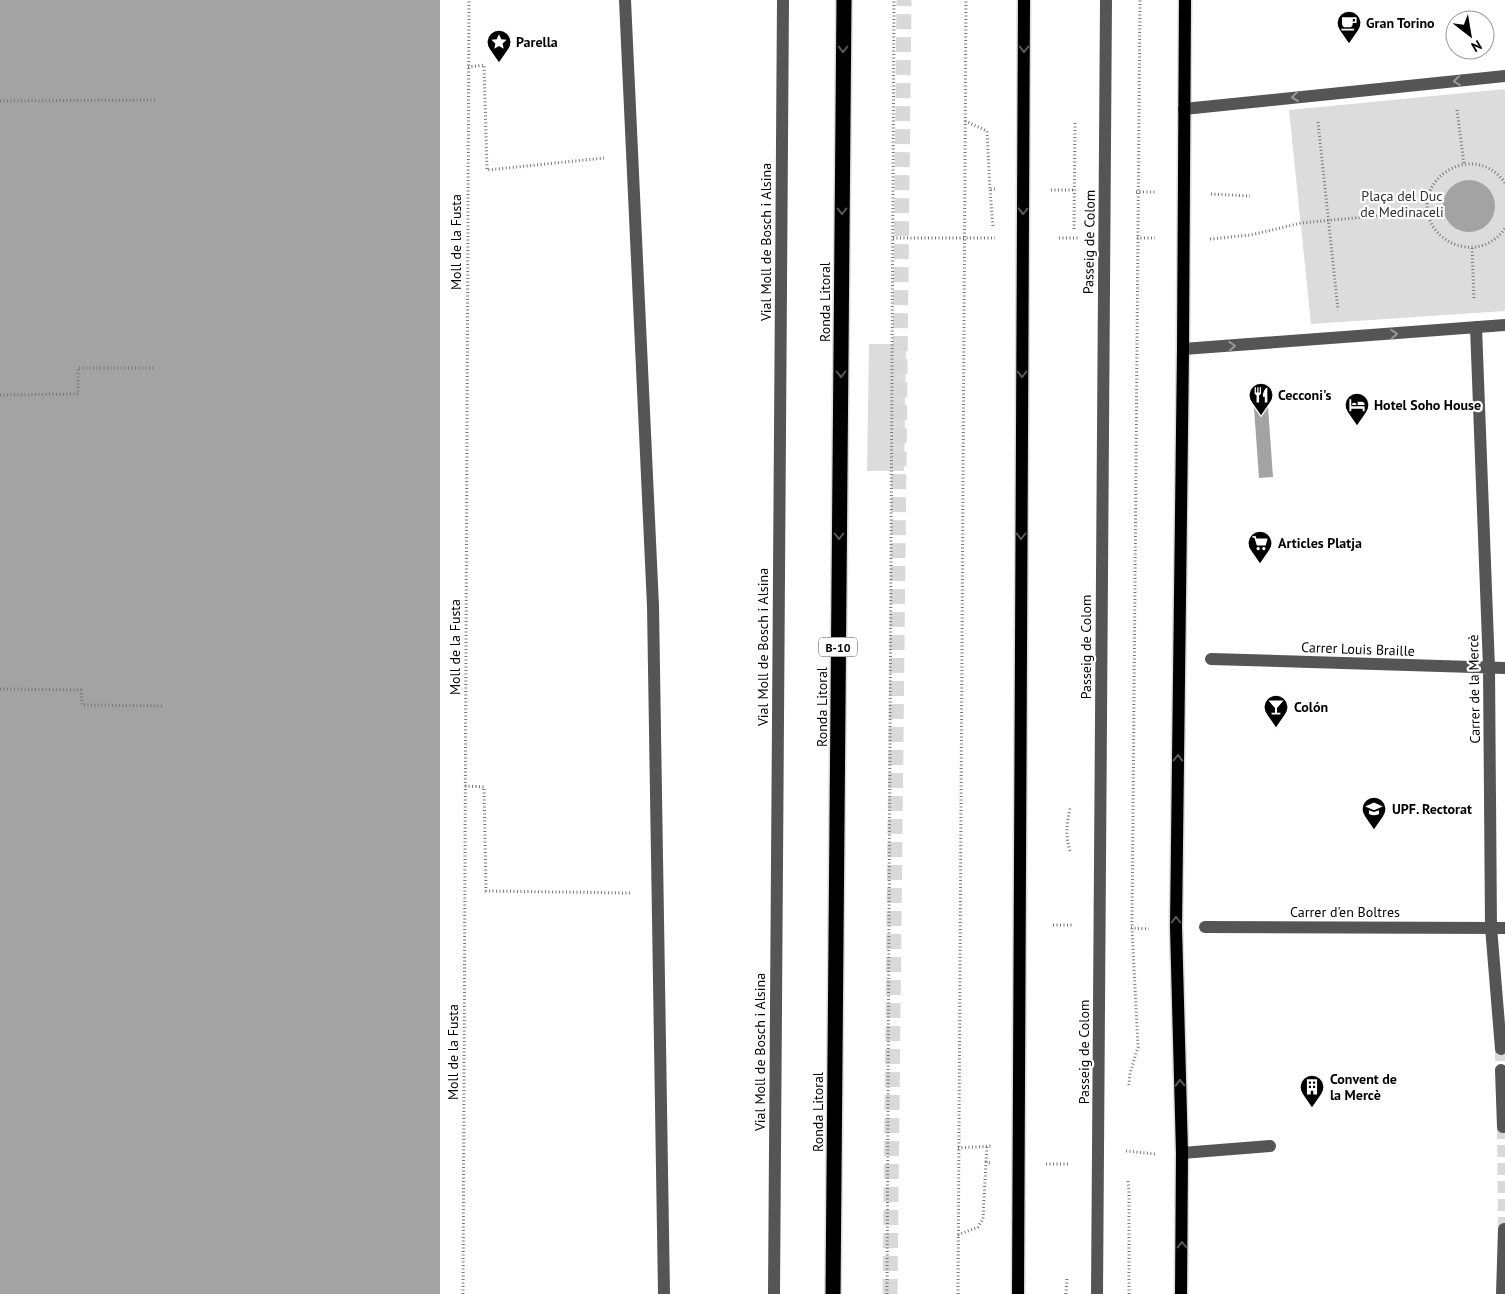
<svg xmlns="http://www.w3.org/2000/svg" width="1505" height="1294" font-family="'PT Sans',sans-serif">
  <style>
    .green { fill: #dcdcdc }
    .water { fill: #a3a3a3 }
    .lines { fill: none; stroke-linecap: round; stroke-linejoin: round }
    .minor-tunnel { stroke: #d9d9d9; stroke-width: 12; stroke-dasharray: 12 6; stroke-linecap: butt }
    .highway-tunnel { stroke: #d9d9d9; stroke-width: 15; stroke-dasharray: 15 8; stroke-linecap: butt }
    .major-casing { stroke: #dbdbdb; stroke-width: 15 }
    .highway-casing { stroke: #dbdbdb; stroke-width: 18 }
    .path { stroke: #777; stroke-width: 3; stroke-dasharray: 1 2.5; stroke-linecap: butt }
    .minor { stroke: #555; stroke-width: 12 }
    .major { stroke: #000; stroke-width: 12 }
    .highway { stroke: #000; stroke-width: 15 }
    .oneway { stroke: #595959 }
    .oneway2 { stroke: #999 }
    .labels { text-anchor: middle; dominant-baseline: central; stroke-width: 4.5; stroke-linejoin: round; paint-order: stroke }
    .shield { fill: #fff; stroke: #4c4c4c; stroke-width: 1 }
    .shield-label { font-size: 12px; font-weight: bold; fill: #000 }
    .poi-label { font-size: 14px; font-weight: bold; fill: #000; stroke: #fff; text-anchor: start }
    .park-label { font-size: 14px; fill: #333; stroke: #fff }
    .street-label { font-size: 14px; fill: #000; stroke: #fff }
  </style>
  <rect width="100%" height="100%" fill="#fff"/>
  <!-- green -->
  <path class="green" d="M 1505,89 L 1505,311 L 1311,324 L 1289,110 Z
    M 869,344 L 906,344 L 904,471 L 867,471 Z"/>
  <!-- water -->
  <path class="water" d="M 0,0 L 440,0 L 440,1294 L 0,1294 Z
    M1443 206a26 26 0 1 1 52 0a26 26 0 1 1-52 0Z
    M 1268,407 L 1273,477 L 1259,478 L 1254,408 Z"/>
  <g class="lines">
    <!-- minor-tunnel -->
    <path class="minor-tunnel" d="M 1501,1049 L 1501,1070
      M 1503,1127 L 1504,1229"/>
    <!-- highway-tunnel -->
    <path class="highway-tunnel" d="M 890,1294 L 904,0"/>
    <defs>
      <path id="major" d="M 1018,1294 L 1024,0
        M 1181,1294 L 1182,1153 L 1176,927 L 1183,349 L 1185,0"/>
      <path id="highway" d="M 833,1294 L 844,0"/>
    </defs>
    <!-- major casing -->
    <use href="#major" class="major-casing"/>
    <!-- highway casing -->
    <use href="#highway" class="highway-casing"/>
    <!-- path -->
    <path class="path" d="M 468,67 L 484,65 L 487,170 L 604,158
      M 0,101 L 155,100
      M 1457,110 L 1464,164
      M 965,121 L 987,131 L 990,190 L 995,189
      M 1318,122 L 1338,310
      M 1505,183 C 1473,137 1405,183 1434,228 C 1442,239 1452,245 1466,247 C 1481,249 1497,241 1505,228
      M 990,190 L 993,227
      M 1051,190 L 1075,190
      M 1136,192 L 1157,192
      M 1211,194 L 1250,196
      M 1074,229 L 1075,121
      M 893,238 L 995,238
      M 1059,238 L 1078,238
      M 1137,238 L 1155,238
      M 1210,239 L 1251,235 L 1301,223 L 1428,211
      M 1472,248 L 1474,300
      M 0,395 L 78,394 L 78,368 L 155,368
      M 0,689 L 81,690 L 82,705 L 164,706
      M 465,786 L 484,787 L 486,891 L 630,893
      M 1070,851 C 1065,835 1067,824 1070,808
      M 1053,925 L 1073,925
      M 1131,928 L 1149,929
      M 1129,1085 L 1130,1073 L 1138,1047 L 1132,928 L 1140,0
      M 958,1148 L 991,1146
      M 1126,1151 L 1155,1154
      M 986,1162 L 987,1146
      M 1046,1164 L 1068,1164
      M 1128,1181 L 1129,1191 L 1129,1294
      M 958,1235 L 978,1227 L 983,1219 L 986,1162 L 990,1163
      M 463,1294 L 469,0
      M 887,1294 L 894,0
      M 958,1294 L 966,0
      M 1066,1294 L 1067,1277"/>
    <!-- minor -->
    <path class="minor" d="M 625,0 L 653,606 L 664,1294
      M 1184,109 L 1505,76
      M 1476,327 L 1489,668 L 1491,927 L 1501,1049
      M 1183,349 L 1505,325
      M 1211,659 L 1505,668
      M 1205,927 L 1505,928
      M 1501,1070 L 1503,1127
      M 1182,1153 L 1270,1146
      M 774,1294 L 783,0
      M 1097,1294 L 1106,0
      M 1502,1294 L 1504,1229"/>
    <!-- major -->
    <use href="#major" class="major"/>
    <!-- highway -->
    <use href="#highway" class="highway"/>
  </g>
  <!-- one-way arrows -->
  <defs><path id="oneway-chevron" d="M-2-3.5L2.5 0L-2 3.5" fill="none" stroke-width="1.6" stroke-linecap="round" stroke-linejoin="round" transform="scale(1.25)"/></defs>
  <g class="oneway">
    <use href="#oneway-chevron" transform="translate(843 49) rotate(90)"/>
    <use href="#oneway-chevron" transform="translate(1024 49) rotate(90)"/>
    <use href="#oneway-chevron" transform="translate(842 211) rotate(90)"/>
    <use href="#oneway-chevron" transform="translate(1023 211) rotate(91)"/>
    <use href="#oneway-chevron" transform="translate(841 374) rotate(90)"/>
    <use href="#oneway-chevron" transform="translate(1022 374) rotate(90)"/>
    <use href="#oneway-chevron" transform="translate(839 536) rotate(90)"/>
    <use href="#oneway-chevron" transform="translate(1021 536) rotate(90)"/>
    <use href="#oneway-chevron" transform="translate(1178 758) rotate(-89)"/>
    <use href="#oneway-chevron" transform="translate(1176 920) rotate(-90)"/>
    <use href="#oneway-chevron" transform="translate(1180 1083) rotate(-91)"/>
    <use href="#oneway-chevron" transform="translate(1182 1245) rotate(-90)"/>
  </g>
  <g class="oneway2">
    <use href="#oneway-chevron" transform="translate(1457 81) rotate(174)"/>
    <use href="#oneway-chevron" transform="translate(1295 97) rotate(173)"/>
    <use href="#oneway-chevron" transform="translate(1394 334) rotate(-4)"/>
    <use href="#oneway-chevron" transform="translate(1232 346) rotate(-4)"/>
  </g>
  <!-- icons -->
  <defs>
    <symbol id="cafe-pin" viewBox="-11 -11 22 30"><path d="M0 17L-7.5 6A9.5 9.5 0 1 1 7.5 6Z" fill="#000" stroke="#fff"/><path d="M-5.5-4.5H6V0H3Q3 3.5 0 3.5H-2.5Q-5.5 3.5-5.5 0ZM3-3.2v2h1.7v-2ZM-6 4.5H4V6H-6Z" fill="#fff"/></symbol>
    <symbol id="sight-pin" viewBox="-11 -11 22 30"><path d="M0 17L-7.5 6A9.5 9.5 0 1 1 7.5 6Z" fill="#000" stroke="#fff"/><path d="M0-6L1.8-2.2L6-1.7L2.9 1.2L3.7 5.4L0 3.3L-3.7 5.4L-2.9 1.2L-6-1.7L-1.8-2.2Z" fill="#fff"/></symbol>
    <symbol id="restaurant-pin" viewBox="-11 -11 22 30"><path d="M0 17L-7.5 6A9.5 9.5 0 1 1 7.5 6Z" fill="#000" stroke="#fff"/><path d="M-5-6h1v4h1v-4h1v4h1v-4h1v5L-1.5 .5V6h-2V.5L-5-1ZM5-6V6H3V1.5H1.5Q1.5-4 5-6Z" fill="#fff"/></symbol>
    <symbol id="hotel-pin" viewBox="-11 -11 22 30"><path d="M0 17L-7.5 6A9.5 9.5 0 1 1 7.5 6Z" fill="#000" stroke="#fff"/><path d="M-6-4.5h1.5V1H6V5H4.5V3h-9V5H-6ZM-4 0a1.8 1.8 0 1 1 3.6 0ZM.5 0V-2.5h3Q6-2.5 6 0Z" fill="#fff"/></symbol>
    <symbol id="supermarket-pin" viewBox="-11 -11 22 30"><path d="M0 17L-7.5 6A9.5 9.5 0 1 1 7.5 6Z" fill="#000" stroke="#fff"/><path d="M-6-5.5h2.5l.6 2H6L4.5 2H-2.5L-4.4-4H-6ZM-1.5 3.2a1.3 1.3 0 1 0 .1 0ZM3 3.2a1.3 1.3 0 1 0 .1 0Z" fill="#fff"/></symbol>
    <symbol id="bar-pin" viewBox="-11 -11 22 30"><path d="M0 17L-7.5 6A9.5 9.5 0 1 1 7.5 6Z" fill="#000" stroke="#fff"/><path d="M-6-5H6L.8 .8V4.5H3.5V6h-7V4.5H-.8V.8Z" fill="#fff"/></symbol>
    <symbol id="university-pin" viewBox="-11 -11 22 30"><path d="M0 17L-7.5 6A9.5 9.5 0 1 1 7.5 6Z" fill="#000" stroke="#fff"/><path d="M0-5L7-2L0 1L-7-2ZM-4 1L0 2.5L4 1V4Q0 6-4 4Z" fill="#fff"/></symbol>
    <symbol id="building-pin" viewBox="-11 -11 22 30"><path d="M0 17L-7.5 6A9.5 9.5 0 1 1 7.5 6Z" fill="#000" stroke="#fff"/><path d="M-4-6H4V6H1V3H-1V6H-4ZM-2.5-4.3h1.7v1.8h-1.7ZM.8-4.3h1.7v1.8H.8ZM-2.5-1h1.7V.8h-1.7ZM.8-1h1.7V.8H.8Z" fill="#fff"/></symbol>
  </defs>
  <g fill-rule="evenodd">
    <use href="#cafe-pin" x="1335" y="9" width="28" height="38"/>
    <use href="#sight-pin" x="485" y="28" width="28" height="38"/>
    <use href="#restaurant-pin" x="1247" y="381" width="28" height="38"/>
    <use href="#hotel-pin" x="1343" y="391" width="28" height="38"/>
    <use href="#supermarket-pin" x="1246" y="529" width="28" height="38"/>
    <use href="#bar-pin" x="1262" y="693" width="28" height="38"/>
    <use href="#university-pin" x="1360" y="795" width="28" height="38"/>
    <use href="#building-pin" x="1298" y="1073" width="28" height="38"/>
  </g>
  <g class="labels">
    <!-- shield labels -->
    <rect class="shield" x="819" y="637.5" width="38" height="19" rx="4"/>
    <g class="shield-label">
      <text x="838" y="647">B-10</text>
    </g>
    <!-- poi labels -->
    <g class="poi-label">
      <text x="1366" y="23">Gran Torino</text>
      <text x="516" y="42">Parella</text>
      <text x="1278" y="395">Cecconi's</text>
      <text x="1374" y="405">Hotel Soho House</text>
      <text x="1278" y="543">Articles Platja</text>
      <text x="1294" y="707">Colón</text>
      <text x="1392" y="809">UPF. Rectorat</text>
      <text x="1330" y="1079">Convent de<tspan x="1330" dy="16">la Mercè</tspan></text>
    </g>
    <!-- park labels -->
    <g class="park-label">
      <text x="1402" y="196">Plaça del Duc<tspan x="1402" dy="16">de Medinaceli</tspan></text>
    </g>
    <!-- street labels -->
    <g class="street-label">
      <text transform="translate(456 242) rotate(-90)">Moll de la Fusta</text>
      <text transform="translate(766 242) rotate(-90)">Vial Moll de Bosch i Alsina</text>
      <text transform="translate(1089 242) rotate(-89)">Passeig de Colom</text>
      <text transform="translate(825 302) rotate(-90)">Ronda Litoral</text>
      <text transform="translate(455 647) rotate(-90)">Moll de la Fusta</text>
      <text transform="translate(763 647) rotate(-90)">Vial Moll de Bosch i Alsina</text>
      <text transform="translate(1086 647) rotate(-90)">Passeig de Colom</text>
      <text transform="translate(1358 649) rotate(2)">Carrer Louis Braille</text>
      <text transform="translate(1474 689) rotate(-91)">Carrer de la Mercè</text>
      <text transform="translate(822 707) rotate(-90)">Ronda Litoral</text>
      <text x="1345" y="912">Carrer d'en Boltres</text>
      <text transform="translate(453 1052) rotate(-90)">Moll de la Fusta</text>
      <text transform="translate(760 1052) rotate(-90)">Vial Moll de Bosch i Alsina</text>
      <text transform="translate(1084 1052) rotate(-90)">Passeig de Colom</text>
      <text transform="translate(818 1112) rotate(-90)">Ronda Litoral</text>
    </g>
  </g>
  <!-- north arrow -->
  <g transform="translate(1470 35) rotate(149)"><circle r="24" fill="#ffffff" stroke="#999999"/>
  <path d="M0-4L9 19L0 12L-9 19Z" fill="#000000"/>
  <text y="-8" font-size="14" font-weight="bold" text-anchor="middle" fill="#000000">N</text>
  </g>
</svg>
